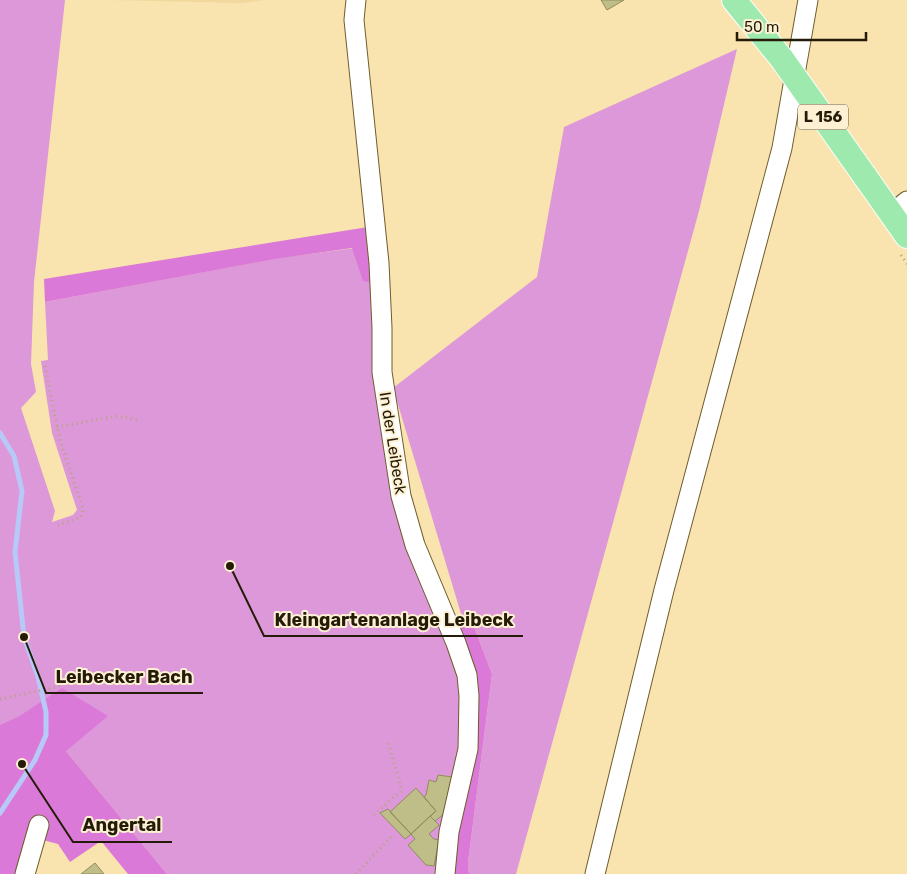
<svg xmlns="http://www.w3.org/2000/svg" width="907" height="874" font-family="Rubik,sans-serif">
  <style>
    .built { fill: #f1d89d }
    .green { fill: #dc98d9 }
    .forest { fill: #db79d9 }
    .lines { fill: none; stroke-linecap: round; stroke-linejoin: round }
    .stream { stroke: #b7c9f7; stroke-width: 5 }
    .building { fill: #bfbe89; stroke: #8e8e5b }
    .minor-casing { stroke: #6f5c2c; stroke-width: 21 }
    .major-casing { stroke: #fff; stroke-width: 26 }
    .path { stroke: #b6a47a; stroke-width: 3; stroke-dasharray: 1 4; stroke-linecap: butt }
    .minor { stroke: #fff; stroke-width: 19 }
    .major { stroke: #9eeaae; stroke-width: 24 }
    .major-bridge-casing { stroke: #fff; stroke-width: 26; stroke-linecap: butt }
    .major-bridge { stroke: #9eeaae; stroke-width: 24 }
    .labels { text-anchor: middle; dominant-baseline: central; stroke-width: 4; stroke-linejoin: round; paint-order: stroke }
    .shield { fill: #fef1d3; stroke: #655c45; stroke-width: 1 }
    .shield-label { font-size: 15px; font-weight: bold; fill: #241c08 }
    .street-label { font-size: 16px; fill: #241c08; stroke: #fef1d3 }
    .leader { fill: none; stroke: #241c08; stroke-width: 2 }
    .callout-dot { fill: #241c08; stroke: #fef1d3; stroke-width: 2 }
    .callout-label { font-size: 18px; text-anchor: middle; font-weight: bold; fill: #241c08; stroke: #fef1d3; stroke-width: 4; stroke-linejoin: round; paint-order: stroke }
  </style>
  <rect width="100%" height="100%" fill="#f9e3af"/>
  <!-- built -->
  <path class="built" d="M 108,0 L 265,0 L 242,3 Z"/>
  <!-- green -->
  <path class="green" d="M 0,0 L 65,0 L 34,282 L 31,364 L 36,392 L 21,408 L 55,511 L 52,522 L 73,515 L 77,510 L 52,433 L 41,361 L 48,360 L 45,302 L 279,258 L 371,246 L 382,401 L 465,693 L 465,721 L 440,874 L 167,874 L 66,751 L 62,688 L 0,874 Z
    M 737,49 L 699,211 L 516,874 L 469,874 L 468,863 L 492,674 L 470,616 L 462,617 L 393,388 L 537,277 L 564,127 Z"/>
  <!-- forest -->
  <path class="forest" d="M 368,227 L 373,283 L 363,281 L 352,248 L 275,259 L 45,302 L 44,279 Z
    M 470,616 L 492,674 L 468,863 L 469,874 L 453,874 L 456,827 L 470,770 L 479,713 L 477,690 L 459,627 L 462,617 Z
    M 62,688 L 108,716 L 66,751 L 167,874 L 128,874 L 101,841 L 70,862 L 58,844 L 28,836 L 17,874 L 0,874 L 0,725 L 18,717 Z"/>
  <g class="lines">
    <!-- stream -->
    <path class="stream" d="M 0,433 L 14,456 L 22,491 L 15,552 L 24,637 L 38,677 L 46,712 L 46,735 L 35,760 L 0,813"/>
  </g>
  <!-- building -->
  <path class="building" d="M 601,0 L 624,0 L 607,10 Z
    M 438,775 L 452,777 L 444,814 L 435,821 L 430,816 L 436,811 L 424,797 L 426,795 L 429,780 L 436,782 Z
    M 416,788 L 436,811 L 411,834 L 390,812 Z
    M 388,809 L 411,834 L 405,839 L 380,813 Z
    M 430,816 L 439,825 L 429,834 L 434,839 L 439,840 L 434,866 L 426,865 L 408,845 L 415,839 L 411,834 Z
    M 95,863 L 104,874 L 81,874 Z"/>
  <g class="lines">
    <defs>
      <path id="minor" d="M 356,0 L 354,20 L 379,263 L 382,328 L 382,372 L 401,496 L 415,545 L 456,643 L 467,675 L 469,696 L 468,749 L 449,832 L 445,874
        M 891,214 L 907,201
        M 25,874 L 39,825
        M 595,874 L 664,590 L 782,148 L 808,0"/>
      <path id="major" d="M 734,0 L 782,59
        M 864,175 L 907,236"/>
    </defs>
    <!-- minor casing -->
    <use href="#minor" class="minor-casing"/>
    <!-- major casing -->
    <use href="#major" class="major-casing"/>
    <!-- path -->
    <path class="path" d="M 901,255 L 907,264
      M 45,366 L 60,440 L 83,509 L 81,517 L 58,525
      M 57,427 L 117,416 L 138,420
      M 0,699 L 53,688 L 81,675
      M 374,815 L 402,790 L 388,742
      M 356,874 L 393,835"/>
    <!-- minor -->
    <use href="#minor" class="minor"/>
    <!-- major -->
    <use href="#major" class="major"/>
    <defs>
      <path id="major-bridge" d="M 782,59 L 864,175"/>
    </defs>
    <!-- major-bridge casing -->
    <use href="#major-bridge" class="major-bridge-casing"/>
    <!-- major-bridge -->
    <use href="#major-bridge" class="major-bridge"/>
  </g>
  <g class="labels">
    <!-- shield labels -->
    <rect class="shield" x="798" y="104.5" width="50" height="25" rx="4"/>
    <g class="shield-label">
      <text x="823" y="117">L 156</text>
    </g>
    <!-- street labels -->
    <g class="street-label">
      <text transform="translate(393 443) rotate(81)">In der Leibeck</text>
    </g>
  </g>
  <!-- callouts -->
  <path class="leader" d="M230 566L264 636H523M24 637L46 693H203M22 764L73 842H172"/>
  <g class="callout-dot">
    <circle cx="230" cy="566" r="5"/>
    <circle cx="24" cy="637" r="5"/>
    <circle cx="22" cy="764" r="5"/>
  </g>
  <g class="callout-label">
    <text x="394" y="626">Kleingartenanlage Leibeck</text>
    <text x="124" y="683">Leibecker Bach</text>
    <text x="122" y="831">Angertal</text>
  </g>
  <!-- scale -->
  <path d="M737 32v8h129v-8" fill="none" stroke="#241c08" stroke-width="2.5"/>
  <text x="744" y="32" font-size="15" fill="#241c08" stroke="#fef1d3" stroke-width="4" paint-order="stroke">50 m</text>
</svg>
